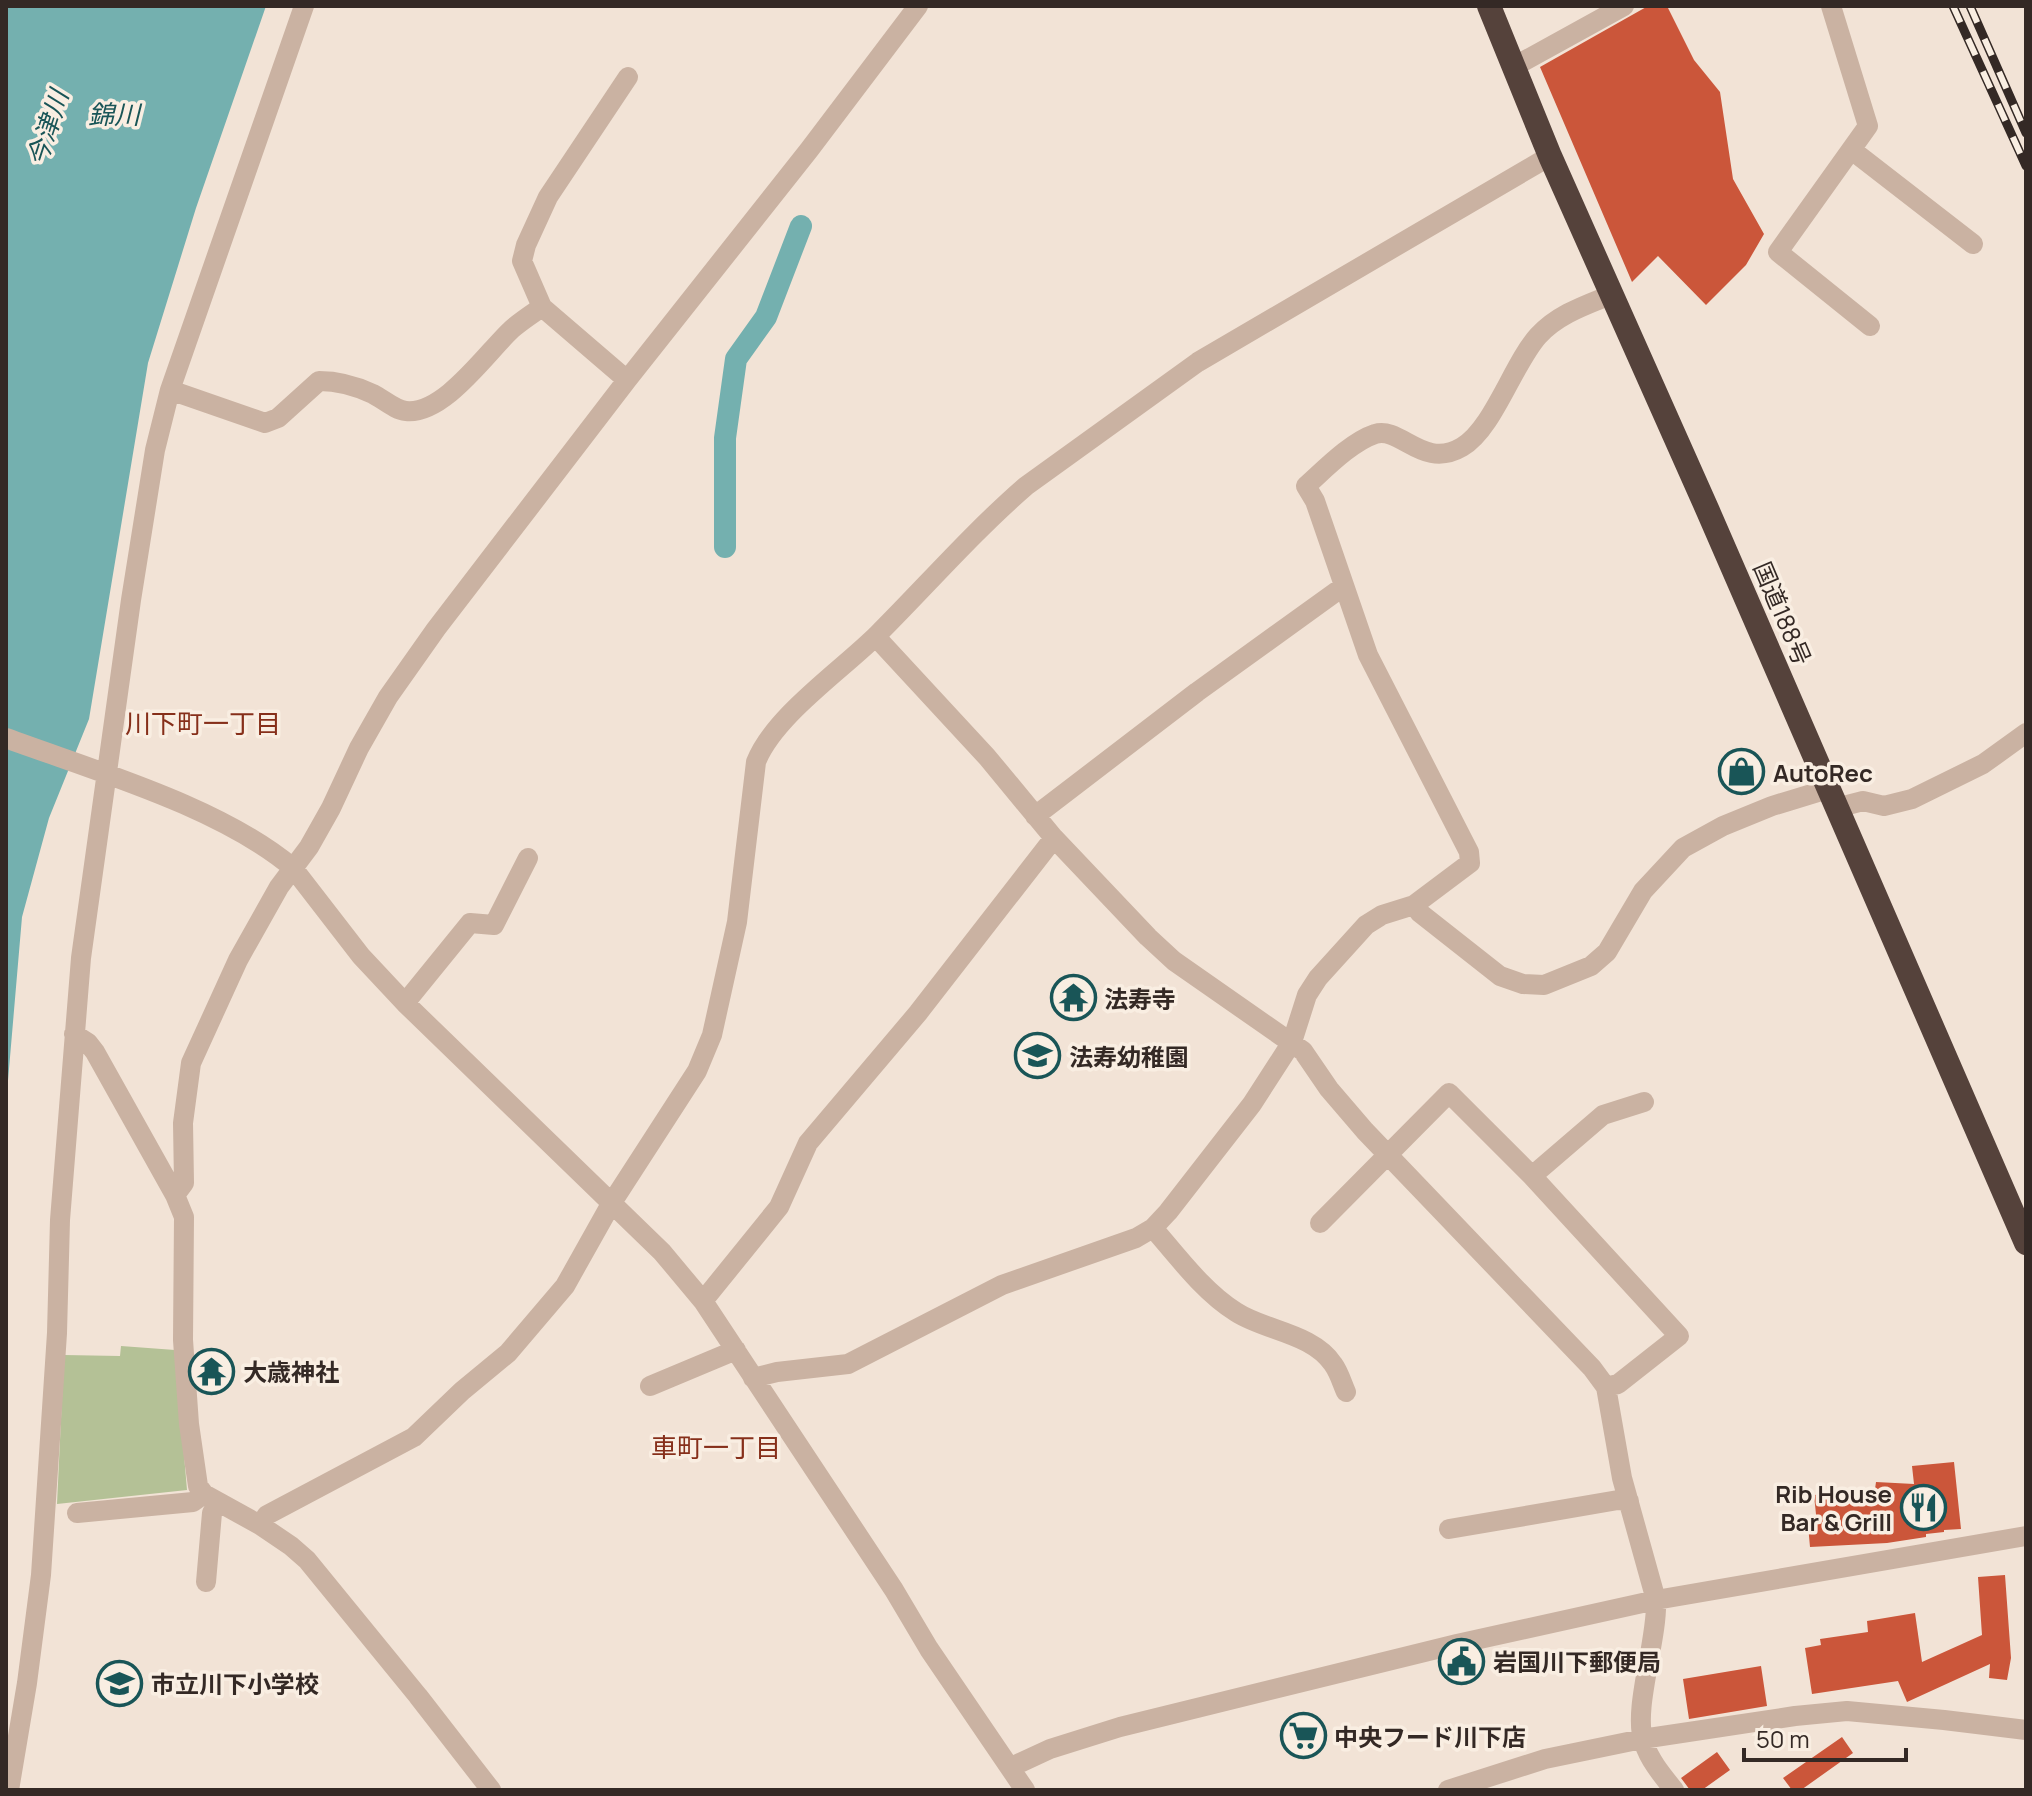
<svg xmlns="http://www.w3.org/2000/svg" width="2032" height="1796" font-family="Manrope,'Noto Sans JP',sans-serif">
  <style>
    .green { fill: #b4c196 }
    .water { fill: #74b0af }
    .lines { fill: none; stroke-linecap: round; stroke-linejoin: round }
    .canal { stroke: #74b0af; stroke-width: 22 }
    .building { fill: #cb563a }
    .minor { stroke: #cab2a2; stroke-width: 20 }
    .highway { stroke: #55423b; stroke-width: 24 }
    .rail-casing { stroke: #342925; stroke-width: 9 }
    .rail { stroke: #f9eee2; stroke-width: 6; stroke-dasharray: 18; stroke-linecap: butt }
    .labels { text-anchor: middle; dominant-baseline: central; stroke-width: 7; stroke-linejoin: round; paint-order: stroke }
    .street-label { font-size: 24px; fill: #342925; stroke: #f9eee2 }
    .poi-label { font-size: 24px; font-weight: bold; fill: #342925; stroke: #f9eee2; text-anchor: start }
    .water-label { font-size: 26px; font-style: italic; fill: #195557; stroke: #f9eee2 }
    .neighbourhood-label { font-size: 26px; fill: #862f1a; stroke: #f9eee2 }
  </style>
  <rect width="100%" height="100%" fill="#f2e3d6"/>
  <!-- green -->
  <path class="green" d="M 121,1346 L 175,1350 L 187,1490 L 57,1504 L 64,1355 L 120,1356 Z"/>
  <!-- water -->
  <path class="water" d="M 6,6 L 266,6 L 196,208 L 148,363 L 89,719 L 49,818 L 22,917 L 6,1104 Z"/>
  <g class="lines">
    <!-- canal -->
    <path class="canal" d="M 725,547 L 725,438 L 736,359 L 766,317 L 801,226"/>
  </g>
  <!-- building -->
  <path class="building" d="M 1648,6 L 1667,6 L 1694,60 L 1720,92 L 1733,179 L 1764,234 L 1746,265 L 1706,305 L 1658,256 L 1632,282 L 1540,67 Z
    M 1954,1462 L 1961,1529 L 1944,1530 L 1944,1532 L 1926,1534 L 1926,1537 L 1887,1543 L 1810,1547 L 1808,1525 L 1817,1524 L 1814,1495 L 1875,1489 L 1876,1482 L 1914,1484 L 1912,1466 Z
    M 2005,1575 L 2011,1658 L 2007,1680 L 1989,1678 L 1990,1664 L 1907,1702 L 1898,1681 L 1812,1694 L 1805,1648 L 1821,1645 L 1820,1639 L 1868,1632 L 1867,1621 L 1915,1613 L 1922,1662 L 1982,1635 L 1978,1577 Z
    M 1761,1666 L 1767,1706 L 1689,1719 L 1683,1679 Z
    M 1842,1737 L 1853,1753 L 1801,1790 L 1792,1790 L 1783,1778 Z
    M 1717,1752 L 1730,1770 L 1702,1790 L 1690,1790 L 1681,1778 Z"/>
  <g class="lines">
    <!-- minor -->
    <path class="minor" d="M 1831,6 L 1868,126 L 1778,252 L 1870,326
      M 1515,66 L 1624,6
      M 1853,151 L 1973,244
      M 627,380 L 542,307 L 522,261 L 526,245 L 548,197 L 628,77
      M 170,390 L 265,423 L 278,418 L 319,381 C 338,381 356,386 373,394 C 383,399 395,410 406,411 C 444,415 487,352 512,329 C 521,321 532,314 542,307
      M 876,637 L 987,757 L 1054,838 L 1148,937 L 1174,961 L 1303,1051 L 1329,1089 L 1365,1131 L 1592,1368 L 1606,1387 L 1622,1478 L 1656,1600 C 1658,1640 1632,1710 1644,1743 C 1650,1761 1662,1775 1674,1790
      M 6,738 C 95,771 221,807 293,868 L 361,956 L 405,1003 L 662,1252 L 703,1301 L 894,1590 L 929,1649 L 1025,1790
      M 1836,808 L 1863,801 L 1884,806 L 1912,799 L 1983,764 L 2026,733
      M 1035,816 L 1197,692 L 1344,586
      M 1414,905 L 1420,913 L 1500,976 L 1523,984 L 1544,985 L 1591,966 L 1607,952 L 1643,891 L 1683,848 L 1723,826 L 1772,806 L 1828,789
      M 405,1003 L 470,923 L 494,925 L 528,858
      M 74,1034 L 88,1043 L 95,1052 L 175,1195 L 184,1217 L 183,1340 L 189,1424 L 198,1486 L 204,1494 L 260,1525 L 291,1546 L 307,1560 L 418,1696 L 491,1790
      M 1532,1176 L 1603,1115 L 1644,1102
      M 175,1195 L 184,1183 L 183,1123 L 191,1063 L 238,960 L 279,887 L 309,847 L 331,808 L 359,748 L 388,697 L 436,629 L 627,380 L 809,150 L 918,6
      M 1320,1223 L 1449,1093 L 1532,1176 L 1679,1336 L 1618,1384 L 1606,1387
      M 1153,1228 C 1178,1257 1204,1292 1236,1312 C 1265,1331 1312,1333 1333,1364 C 1339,1372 1342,1383 1346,1392
      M 703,1301 L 779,1207 L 808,1143 L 918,1013 L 1054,838
      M 753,1378 L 777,1372 L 848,1364 L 1002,1285 L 1136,1238 L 1153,1228 L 1168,1212 L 1252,1104 L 1292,1042 L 1307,995 L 1318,978 L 1366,925 L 1382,915 L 1414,905 L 1470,863 L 1469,852 L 1368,655 L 1315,501 L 1306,486 C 1325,469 1351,442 1375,434 C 1401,426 1423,470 1462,447 C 1493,429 1513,364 1538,336 C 1558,314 1586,305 1613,294
      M 650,1386 L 736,1350
      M 77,1513 L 193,1502 L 204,1494
      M 260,1525 L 267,1515 L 414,1437 L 462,1391 L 508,1353 L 565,1286 L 611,1204 L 697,1071 L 712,1035 L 737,922 L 756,762 C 774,716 842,670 878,634 C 927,585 973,532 1026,486 L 1198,362 L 1550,156
      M 1449,1529 L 1618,1500 L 1629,1501
      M 206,1582 L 212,1513 L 218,1502
      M 1011,1767 L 1050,1749 L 1120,1727 L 1457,1644 L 1656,1600 L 2026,1536
      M 9,1790 L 27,1683 L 41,1575 L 57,1333 L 60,1220 L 81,958 L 131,600 L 155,450 L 170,390 L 304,6
      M 1448,1790 L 1545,1759 L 1642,1739 L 1795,1716 L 1847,1711 L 1944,1720 L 2026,1730"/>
    <!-- highway -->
    <path class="highway" d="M 1489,6 L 1550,156 L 1708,511 L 2026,1243"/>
    <defs>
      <path id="rail" d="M 1953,6 L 2026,166
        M 1970,6 L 2026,133"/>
    </defs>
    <!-- rail casing -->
    <use href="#rail" class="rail-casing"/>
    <!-- rail -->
    <use href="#rail" class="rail"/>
  </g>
  <!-- icons -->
  <defs>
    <symbol id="shop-ring" viewBox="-11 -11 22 22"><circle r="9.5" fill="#f9eee2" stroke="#195557" stroke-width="1.5"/><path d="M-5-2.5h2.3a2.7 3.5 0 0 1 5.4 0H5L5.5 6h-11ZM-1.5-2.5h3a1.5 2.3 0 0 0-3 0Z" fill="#195557"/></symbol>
    <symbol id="temple-ring" viewBox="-11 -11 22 22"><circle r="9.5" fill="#f9eee2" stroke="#195557" stroke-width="1.5"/><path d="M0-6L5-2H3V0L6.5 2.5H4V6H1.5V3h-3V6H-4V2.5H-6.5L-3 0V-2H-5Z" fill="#195557"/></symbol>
    <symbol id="school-ring" viewBox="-11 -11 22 22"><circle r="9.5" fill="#f9eee2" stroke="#195557" stroke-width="1.5"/><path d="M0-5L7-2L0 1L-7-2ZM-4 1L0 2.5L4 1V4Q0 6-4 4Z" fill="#195557"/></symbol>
    <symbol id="restaurant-ring" viewBox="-11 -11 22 22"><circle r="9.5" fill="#f9eee2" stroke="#195557" stroke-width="1.5"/><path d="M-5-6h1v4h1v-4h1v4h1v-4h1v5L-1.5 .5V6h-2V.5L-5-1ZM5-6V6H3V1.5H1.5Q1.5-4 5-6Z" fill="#195557"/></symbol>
    <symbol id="civic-ring" viewBox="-11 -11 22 22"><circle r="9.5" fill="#f9eee2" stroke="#195557" stroke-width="1.5"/><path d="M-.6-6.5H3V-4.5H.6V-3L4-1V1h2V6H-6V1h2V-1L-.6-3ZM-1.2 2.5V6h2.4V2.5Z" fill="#195557"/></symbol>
    <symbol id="supermarket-ring" viewBox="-11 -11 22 22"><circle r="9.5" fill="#f9eee2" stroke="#195557" stroke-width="1.5"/><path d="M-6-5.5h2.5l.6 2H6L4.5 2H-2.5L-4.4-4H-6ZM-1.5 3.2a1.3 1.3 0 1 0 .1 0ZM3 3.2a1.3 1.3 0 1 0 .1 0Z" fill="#195557"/></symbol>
  </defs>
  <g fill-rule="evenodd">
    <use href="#shop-ring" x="1716" y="746" width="51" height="51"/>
    <use href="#temple-ring" x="1048" y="972" width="51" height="51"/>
    <use href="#school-ring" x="1012" y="1030" width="51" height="51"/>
    <use href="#temple-ring" x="186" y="1346" width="51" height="51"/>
    <use href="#restaurant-ring" x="1898" y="1482" width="51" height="51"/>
    <use href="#civic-ring" x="1436" y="1636" width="51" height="51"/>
    <use href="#school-ring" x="94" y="1658" width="51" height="51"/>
    <use href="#supermarket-ring" x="1278" y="1710" width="51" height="51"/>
  </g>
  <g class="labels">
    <!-- street labels -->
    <g class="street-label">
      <text transform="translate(1783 613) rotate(67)">国道188号</text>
    </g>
    <!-- poi labels -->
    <g class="poi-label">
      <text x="1773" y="772">AutoRec</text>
      <text x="1104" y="998">法寿寺</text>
      <text x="1069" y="1056">法寿幼稚園</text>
      <text x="243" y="1371">大歳神社</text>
      <text x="1892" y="1493" text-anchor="end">Rib House<tspan x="1892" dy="28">Bar &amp; Grill</tspan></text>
      <text x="1493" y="1661">岩国川下郵便局</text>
      <text x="151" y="1683">市立川下小学校</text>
      <text x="1334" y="1736">中央フード川下店</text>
    </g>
    <!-- water labels -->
    <g class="water-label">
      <text x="114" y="114">錦川</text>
      <text transform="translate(47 128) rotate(-72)">今津川</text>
    </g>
    <!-- neighbourhood labels -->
    <g class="neighbourhood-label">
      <text x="203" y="723">川下町一丁目</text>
      <text x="716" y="1447">車町一丁目</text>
    </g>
  </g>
  <!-- border -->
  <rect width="2032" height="1796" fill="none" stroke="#342925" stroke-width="16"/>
  <!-- scale -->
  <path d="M1744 1748v12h162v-12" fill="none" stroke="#342925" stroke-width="4"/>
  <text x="1756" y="1748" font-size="24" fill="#342925" stroke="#f9eee2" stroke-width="6" paint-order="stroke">50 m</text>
</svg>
